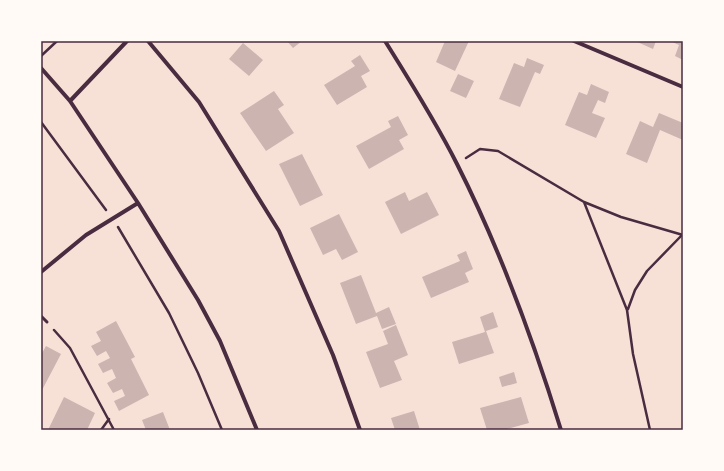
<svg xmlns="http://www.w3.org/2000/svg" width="724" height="471" font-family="'Fira Sans',sans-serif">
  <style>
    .building { fill: #ccb4b1 }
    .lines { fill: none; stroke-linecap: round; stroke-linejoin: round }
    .path { stroke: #4a2c40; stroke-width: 2.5 }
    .service { stroke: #4a2c40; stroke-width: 3 }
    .minor { stroke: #4a2c40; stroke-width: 4 }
    .neatline { fill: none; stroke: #4a2c40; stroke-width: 1.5 }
  </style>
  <rect width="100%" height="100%" fill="#f7e1d7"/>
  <!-- building -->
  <path class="building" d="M 287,41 L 302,41 L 293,48 Z
    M 445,41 L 469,41 L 455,71 L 436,62 Z
    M 635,41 L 656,41 L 653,49 Z
    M 670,41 L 683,41 L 683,60 L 675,56 L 679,45 Z
    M 243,43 L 263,60 L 249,76 L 229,59 Z
    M 360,55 L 370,71 L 361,76 L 367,87 L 337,105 L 324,85 L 355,66 L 351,61 Z
    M 527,58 L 544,65 L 540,74 L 535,72 L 520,107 L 499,99 L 514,63 L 524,67 Z
    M 458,74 L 474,81 L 466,98 L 450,91 Z
    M 591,84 L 609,92 L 605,103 L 598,100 L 592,113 L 605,118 L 596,138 L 565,125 L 579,92 L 587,95 Z
    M 274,91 L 284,105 L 278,109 L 294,133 L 266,151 L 240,113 Z
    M 659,113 L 683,123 L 683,140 L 660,130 L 647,163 L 626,154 L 640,121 L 653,127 Z
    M 398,116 L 408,135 L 399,140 L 404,149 L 369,169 L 356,146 L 391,127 L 388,121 Z
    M 302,154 L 323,195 L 300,206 L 279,164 Z
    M 405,192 L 409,201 L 427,192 L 439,215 L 401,234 L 385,202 Z
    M 339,214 L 358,252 L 342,260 L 336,249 L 323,255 L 310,228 Z
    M 466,251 L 473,269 L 465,273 L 469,282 L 431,298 L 422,277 L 460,261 L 457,255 Z
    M 361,275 L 376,313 L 389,307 L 396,324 L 382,329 L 377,316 L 356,324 L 340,283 Z
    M 493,312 L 498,327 L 486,331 L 494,353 L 459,364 L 452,342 L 485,332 L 480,317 Z
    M 116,321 L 135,357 L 131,359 L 149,395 L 119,411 L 114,401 L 125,396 L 122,389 L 113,393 L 107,383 L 116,378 L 112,369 L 103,373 L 98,364 L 110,358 L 106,351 L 97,356 L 91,346 L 101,341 L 96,332 Z
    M 396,325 L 408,355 L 394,361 L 402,380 L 380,388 L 366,352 L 388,344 L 383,331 Z
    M 46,346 L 61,354 L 41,392 L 41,355 Z
    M 514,372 L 517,383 L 502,387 L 499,377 Z
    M 64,397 L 95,413 L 87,430 L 48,430 Z
    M 521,397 L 529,423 L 503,430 L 487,430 L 480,408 Z
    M 414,411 L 420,430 L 395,430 L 391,418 Z
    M 163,412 L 170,430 L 146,430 L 142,420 Z"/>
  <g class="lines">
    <!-- path -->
    <path class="path" d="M 41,56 L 57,41
      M 41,122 L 106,210
      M 466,158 L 480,149 L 498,151 L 584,202 L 621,217 L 683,235
      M 584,202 L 627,310 L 633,354 L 650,430
      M 118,227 L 169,313 L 198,373 L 222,430
      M 628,309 L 635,290 L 647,271 L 682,235
      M 54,330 L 70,348 L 114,430
      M 101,430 L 109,419"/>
    <!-- service -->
    <path class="service" d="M 41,316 L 47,322"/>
    <!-- minor -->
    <path class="minor" d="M 148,41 L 199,102 L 279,231 L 333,355 L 360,430
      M 385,41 C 410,81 436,122 457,164 C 500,249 533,339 561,430
      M 574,41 L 683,87
      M 41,68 L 70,101 L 138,203 L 198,300 L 220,341 L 257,430
      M 70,101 L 127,41
      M 41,272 L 86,235 L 138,203"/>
  </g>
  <!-- border -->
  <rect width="724" height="471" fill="none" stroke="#fffaf5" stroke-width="84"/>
  <rect x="42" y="42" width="640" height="387" class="neatline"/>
</svg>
